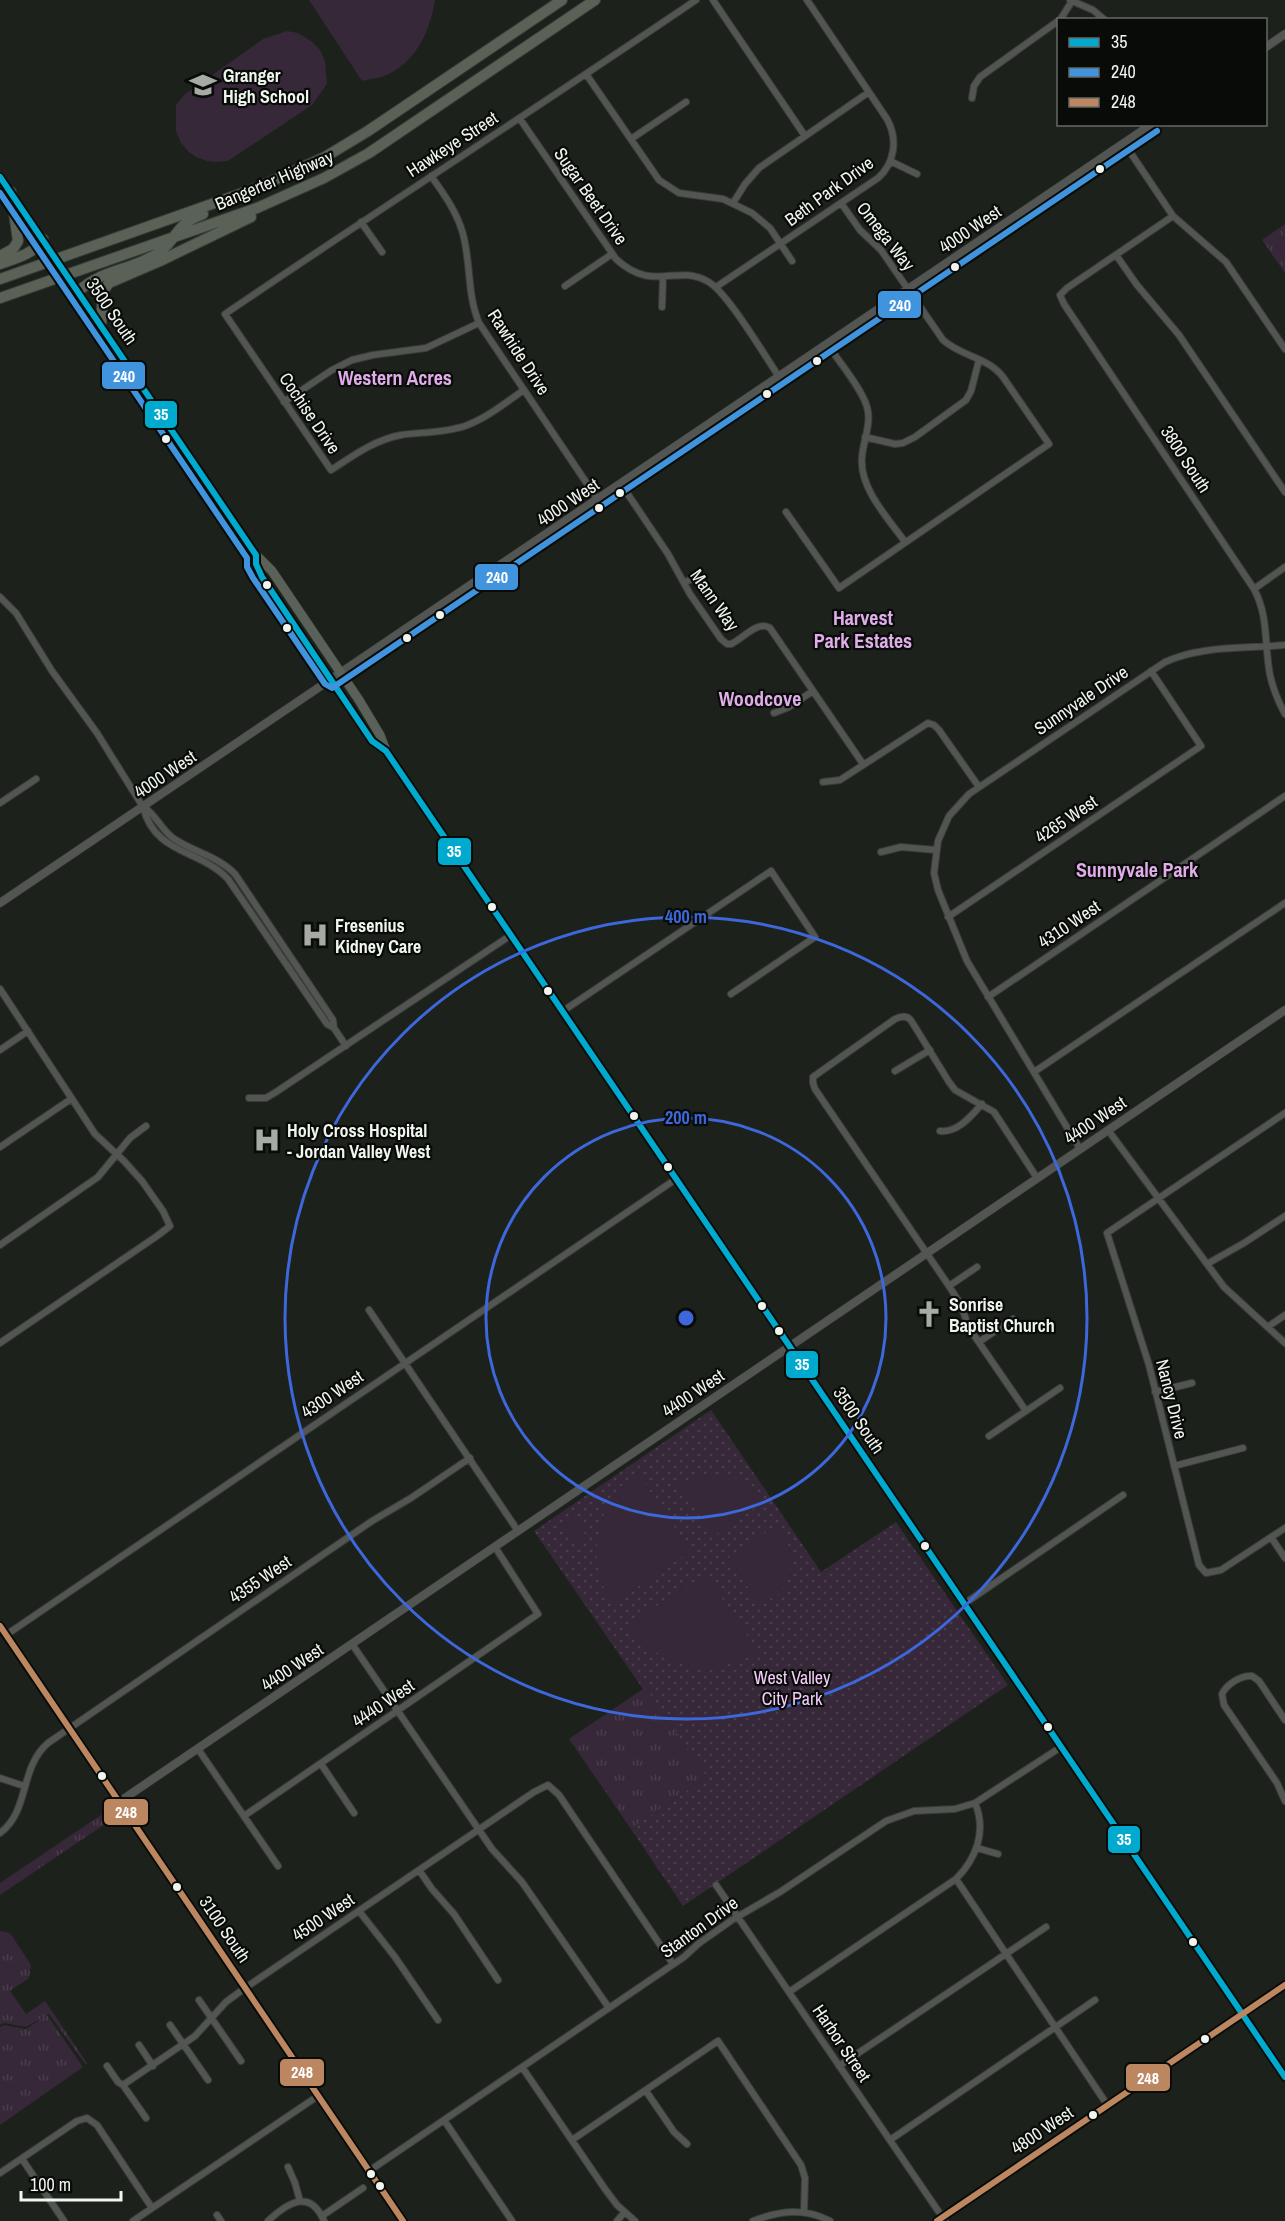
<svg xmlns="http://www.w3.org/2000/svg" width="1285" height="2221" font-family="'Archivo Narrow',sans-serif">
  <style>
    .grass { fill: url(#grass-tufts) }
    .park { fill: url(#park-dots) }
    .pitch { fill: #362838 }
    .lines { fill: none; stroke-linecap: round; stroke-linejoin: round }
    .minor-casing { stroke: #393d38; stroke-width: 8 }
    .tertiary-casing { stroke: #393d38; stroke-width: 9 }
    .secondary-casing { stroke: #393d38; stroke-width: 10 }
    .primary-casing { stroke: #393d38; stroke-width: 10 }
    .trunk-casing { stroke: #393d38; stroke-width: 12 }
    .minor { stroke: #525552; stroke-width: 6 }
    .tertiary { stroke: #525552; stroke-width: 8 }
    .secondary { stroke: #525751; stroke-width: 8 }
    .primary { stroke: #5a6158; stroke-width: 9 }
    .trunk { stroke: #5a6258; stroke-width: 10 }
    .bus-1-casing { stroke: #080b07; stroke-width: 10 }
    .bus-2-casing { stroke: #080b07; stroke-width: 10 }
    .bus-3-casing { stroke: #080b07; stroke-width: 10 }
    .bus-1 { stroke: #00a9ce; stroke-width: 6 }
    .bus-2 { stroke: #4094de; stroke-width: 6 }
    .bus-3 { stroke: #bb8660; stroke-width: 6 }
    .ring { fill: none; stroke: #3d67db; stroke-width: 3 }
    .bus-dot { fill: #f0f6ef; stroke: #080b07; stroke-width: 2 }
    .labels { text-anchor: middle; dominant-baseline: central; stroke-width: 4.5; stroke-linejoin: round; paint-order: stroke }
    .poi-label { font-size: 18px; font-weight: bold; fill: #f0f6ef; stroke: #080b07; text-anchor: start }
    .street-label { font-size: 18px; fill: #f0f6ef; stroke: #080b07 }
    .park-label { font-size: 18px; fill: #f4cbfa; stroke: #080b07 }
    .neighbourhood-label { font-size: 20px; font-weight: bold; fill: #e0ace9; stroke: #080b07 }
    .centre { fill: #3d67db; stroke: #080b07; stroke-width: 3 }
    .ring-label { font-size: 18px; text-anchor: middle; font-weight: bold; fill: #3d67db; stroke: #080b07; stroke-width: 4.5; stroke-linejoin: round; paint-order: stroke }
    .line-badge { stroke: #080b07; stroke-width: 2 }
    .badge-label { font-size: 16px; text-anchor: middle; font-weight: bold; fill: #fff }
  </style>
  <defs>
    <pattern id="grass-tufts" width="24" height="20" patternUnits="userSpaceOnUse" patternTransform="scale(1.5)"><rect width="24" height="20" fill="#362838"/><path d="M3 7l-1-3M5 7V3M7 7l1-3M15 17l-1-3M17 17v-4M19 17l1-3" fill="none" stroke="#4a3d4b"/></pattern>
    <pattern id="park-dots" width="8" height="8" patternUnits="userSpaceOnUse" patternTransform="scale(1.5)"><rect width="8" height="8" fill="#362838"/><path d="M2 2h.1M6 6h.1" fill="none" stroke="#4a3d4b" stroke-width="1.8" stroke-linecap="round"/></pattern>
  </defs>
  <rect width="100%" height="100%" fill="#1c211b"/>
  <!-- grass -->
  <path class="grass" d="M 1285,224 L 1285,273 L 1262,240 Z
    M 646,1687 L 707,1777 L 631,1829 L 569,1739 Z
    M 110,1809 L 114,1818 L 0,1895 L 0,1883 Z
    M 0,1931 L 10,1933 L 31,1965 L 29,1978 L 10,1991 L 26,2014 L 45,2001 L 87,2063 L 86,2065 L 49,2014 L 26,2027 L 4,2023 L 0,2025 Z
    M 47,2015 L 83,2067 L 0,2125 L 0,2027 L 4,2025 L 26,2029 Z"/>
  <!-- park -->
  <path class="park" d="M 711,1410 L 821,1572 L 896,1522 L 1008,1685 L 683,1906 L 631,1829 L 707,1777 L 646,1688 L 643,1689 L 534,1531 Z"/>
  <!-- pitch -->
  <path class="pitch" d="M 309,0 L 435,0 C 430,30 418,59 389,74 C 381,78 370,79 362,81 Z
    M 287,31 L 298,33 L 311,41 L 320,50 L 325,61 L 327,84 L 312,105 L 228,161 L 216,162 L 207,161 L 196,157 L 189,152 L 181,143 L 176,131 L 176,105 L 184,95 L 263,39 Z
    M 637,1472 L 691,1551 L 612,1604 C 585,1559 594,1504 637,1472 Z
    M 707,1474 C 730,1473 751,1481 765,1501 L 713,1536 L 678,1485 L 695,1476 Z
    M 574,1517 L 587,1537 L 574,1545 L 561,1526 Z
    M 780,1523 C 790,1542 797,1574 780,1592 C 775,1597 766,1601 760,1605 L 728,1558 Z
    M 706,1574 L 758,1652 C 712,1680 659,1668 627,1625 Z"/>
  <g class="lines">
    <defs>
      <path id="minor" d="M 713,0 L 805,136
        M 1070,0 L 1093,10 L 1105,20
        M 1060,20 L 1072,1
        M 586,74 L 659,180 L 679,193 L 723,199 L 752,213 L 770,228 L 792,261
        M 972,98 L 974,86 L 980,77 L 1058,21
        M 520,119 L 616,259 C 653,293 675,264 707,281 C 726,290 765,356 779,377
        M 631,139 L 686,102
        M 1124,143 L 1173,216 L 1226,262 L 1285,349
        M 890,161 L 917,174
        M 431,176 C 444,194 457,212 463,234 C 471,264 467,294 479,323 L 598,500
        M 733,203 L 745,184 L 759,168 L 869,92
        M 1173,216 L 1067,288 L 1060,295 L 1064,304 L 1254,589 C 1269,617 1264,644 1270,675 C 1273,689 1278,701 1285,714
        M 361,222 L 382,252
        M 1116,255 L 1137,285 L 1179,335 L 1285,492
        M 565,286 L 612,254
        M 716,287 L 878,178 C 895,163 898,139 887,119 L 807,0
        M 662,307 L 663,278
        M 827,344 C 838,360 862,389 867,407 C 872,423 863,441 862,457 C 859,488 888,518 905,542
        M 524,390 C 505,403 487,418 465,426 C 444,433 422,432 401,435 C 374,440 353,456 331,470 L 225,314 C 381,208 540,106 696,0
        M 284,402 L 332,370 L 352,360 L 373,355 L 426,348 L 479,323
        M 865,437 L 895,444 L 903,443 L 915,437 L 966,400 L 971,391 L 979,360
        M 621,484 L 668,554 L 690,594 L 721,639 L 727,644 L 731,644 C 743,639 757,620 770,628 L 863,764
        M 786,512 L 839,588 L 1049,444 L 1003,377 C 988,357 962,357 943,340 L 881,250 L 860,230 L 841,203
        M 684,583 L 700,574
        M 1254,589 L 1285,567
        M 0,597 L 16,613 L 52,671 L 97,733 L 143,807 C 155,855 200,849 228,879 L 327,1024 L 334,1028 L 346,1046
        M 774,713 L 789,707 L 813,691
        M 823,782 L 840,780 L 928,723 L 934,725 L 939,730 L 979,787
        M 0,803 L 36,779
        M 144,807 C 156,815 161,829 173,838 C 193,852 218,856 235,874 L 333,1020 L 334,1028
        M 881,852 L 901,847 L 936,850
        M 948,917 L 1201,746 L 1151,671
        M 0,989 L 95,1134 L 124,1161 L 142,1181 L 163,1211 L 170,1226 L 157,1236 L 0,1343
        M 988,997 L 1285,796
        M 563,1011 L 771,871 L 815,937 L 731,994
        M 0,1050 L 28,1031
        M 895,1071 L 930,1050
        M 1034,1072 L 1285,903
        M 249,1098 L 266,1098 L 276,1092 L 511,935
        M 1285,1113 L 1107,1233 L 1149,1365 L 1199,1565 L 1206,1573 L 1221,1570 L 1285,1528
        M 1108,1130 L 1224,1287 L 1285,1343
        M 940,1131 C 958,1133 971,1116 982,1104
        M 0,1147 L 71,1099
        M 1080,1149 L 967,961 L 938,890 L 934,873 L 938,841 L 949,816 L 969,794 L 1165,662 C 1202,645 1246,649 1285,645
        M 0,1245 L 98,1177 L 130,1138 L 146,1126
        M 1207,1264 L 1244,1243 L 1285,1216
        M 949,1286 L 977,1267
        M 369,1310 L 518,1531
        M 1269,1326 L 1285,1315
        M 979,1342 L 1013,1319
        M 1155,1392 L 1192,1383
        M 1026,1411 L 969,1328 L 961,1305 L 949,1286 L 815,1089 L 813,1083 L 813,1077 L 895,1019 C 901,1016 908,1015 912,1022 L 949,1082 L 955,1090 L 994,1112 L 1037,1178
        M 989,1436 L 1060,1388
        M 1174,1466 L 1243,1448
        M 1271,1537 L 1285,1558
        M 964,1604 L 1123,1495
        M 6,1635 L 676,1179
        M 352,1644 L 492,1849 L 522,1882 L 609,2008
        M 1285,1720 L 1259,1681 L 1252,1676 C 1241,1675 1227,1684 1222,1694 L 1224,1705 L 1277,1783 L 1285,1801
        M 198,1749 L 278,1866
        M 321,1764 L 354,1813
        M 0,1778 L 24,1786
        M 244,1816 L 538,1614 L 495,1547
        M 0,1833 C 30,1811 19,1768 48,1743 L 372,1521 L 411,1498 L 470,1458
        M 977,1848 L 998,1854
        M 419,1870 L 432,1889 L 454,1914 L 498,1980
        M 956,1879 L 1108,2106
        M 716,1885 L 945,2221
        M 359,1911 L 395,1957 L 438,2020
        M 789,1992 L 956,1879 C 976,1859 987,1831 975,1803
        M 199,2000 L 241,2061
        M 170,2025 L 208,2080
        M 139,2045 L 153,2066
        M 107,2066 L 118,2082 L 123,2085 L 146,2118
        M 839,2066 L 1046,1927
        M 522,2067 L 605,2189 L 617,2205 L 635,2221
        M 123,2085 L 195,2036 L 226,2002 L 245,1988 L 534,1792 L 548,1785 L 559,1795 L 673,1964
        M 646,2091 L 674,2132 L 687,2144
        M 444,2120 L 512,2221
        M 572,2140 L 718,2041 L 801,2165 L 805,2178 L 804,2212
        M 890,2140 L 1095,2000
        M 22,2159 L 64,2221
        M 288,2167 L 295,2183 L 300,2201
        M 369,2171 L 684,1957 L 698,1944 L 732,1920 L 780,1892 L 886,1821 L 914,1811 L 955,1809 L 975,1803 L 1061,1747
        M 0,2173 L 77,2121 L 87,2118 L 97,2125 L 152,2208
        M 217,2215 L 221,2221
        M 322,2216 L 363,2188
        M 133,2221 L 318,2096
        M 268,2221 C 287,2203 310,2188 324,2221
        M 617,2221 L 624,2213
        M 753,2221 C 779,2211 804,2207 830,2221"/>
      <path id="tertiary" d="M 1266,47 L 1285,34
        M 0,903 L 1152,124
        M 119,1802 L 1285,1010"/>
      <path id="secondary" d="M 0,1626 L 403,2221
        M 937,2221 L 1285,1985"/>
      <path id="primary" d="M 0,177 L 256,555 L 272,571 L 359,700 L 380,735 L 386,751 L 1285,2077
        M 256,555 L 256,564 L 262,577 L 372,741 L 386,751"/>
      <path id="trunk" d="M 0,256 L 13,249 L 18,241 L 11,192
        M 0,264 C 14,259 36,253 43,239
        M 0,279 L 257,188 L 325,157 L 368,131 L 562,0
        M 79,291 C 102,269 134,270 158,253 C 178,239 174,225 203,214
        M 0,298 L 257,208 L 324,178 L 369,153 L 595,0
        M 101,324 L 103,291 L 109,283 L 160,261 L 251,217"/>
    </defs>
    <!-- minor casing -->
    <use href="#minor" class="minor-casing"/>
    <!-- tertiary casing -->
    <use href="#tertiary" class="tertiary-casing"/>
    <!-- secondary casing -->
    <use href="#secondary" class="secondary-casing"/>
    <!-- primary casing -->
    <use href="#primary" class="primary-casing"/>
    <!-- trunk casing -->
    <use href="#trunk" class="trunk-casing"/>
    <!-- minor -->
    <use href="#minor" class="minor"/>
    <!-- tertiary -->
    <use href="#tertiary" class="tertiary"/>
    <!-- secondary -->
    <use href="#secondary" class="secondary"/>
    <!-- primary -->
    <use href="#primary" class="primary"/>
    <!-- trunk -->
    <use href="#trunk" class="trunk"/>
    <defs>
      <path id="bus-1" d="M 0,177 L 256,555 L 256,564 L 262,577 L 372,741 L 386,751 L 1285,2077"/>
      <path id="bus-2" d="M 0,193 L 247,558 L 247,567 L 253,578 L 325,684 L 332,688 L 1157,131"/>
      <path id="bus-3" d="M 0,1626 L 403,2221
        M 937,2221 L 1285,1985"/>
    </defs>
    <!-- bus-1 casing -->
    <use href="#bus-1" class="bus-1-casing"/>
    <!-- bus-2 casing -->
    <use href="#bus-2" class="bus-2-casing"/>
    <!-- bus-3 casing -->
    <use href="#bus-3" class="bus-3-casing"/>
    <!-- bus-1 -->
    <use href="#bus-1" class="bus-1"/>
    <!-- bus-2 -->
    <use href="#bus-2" class="bus-2"/>
    <!-- bus-3 -->
    <use href="#bus-3" class="bus-3"/>
  </g>
  <!-- distance rings -->
  <g class="ring">
    <circle cx="686" cy="1318" r="200"/>
    <circle cx="686" cy="1318" r="401"/>
  </g>
  <!-- icons -->
  <defs>
    <symbol id="school-bare" viewBox="-9 -9 18 18"><path d="M0-5L7-2L0 1L-7-2ZM-4 1L0 2.5L4 1V4Q0 6-4 4Z" fill="#a6aba5" stroke="#080b07" stroke-width="2.5" paint-order="stroke"/></symbol>
    <symbol id="hospital-bare" viewBox="-9 -9 18 18"><path d="M-5-5h3v3.5h4V-5h3V5h-3V1.5h-4V5h-3Z" fill="#a6aba5" stroke="#080b07" stroke-width="2.5" paint-order="stroke"/></symbol>
    <symbol id="church-bare" viewBox="-9 -9 18 18"><path d="M-1.2-6h2.4v3.5h3.3v2.4h-3.3V6h-2.4V-.1h-3.3v-2.4h3.3Z" fill="#a6aba5" stroke="#080b07" stroke-width="2.5" paint-order="stroke"/></symbol>
  </defs>
  <g fill-rule="evenodd">
    <use href="#school-bare" x="184" y="66" width="38" height="38"/>
    <use href="#hospital-bare" x="296" y="916" width="38" height="38"/>
    <use href="#hospital-bare" x="248" y="1121" width="38" height="38"/>
    <use href="#church-bare" x="910" y="1295" width="38" height="38"/>
  </g>
  <!-- markers -->
  <g class="bus-dot">
    <circle cx="1100" cy="169" r="5"/>
    <circle cx="955" cy="267" r="5"/>
    <circle cx="817" cy="361" r="5"/>
    <circle cx="767" cy="394" r="5"/>
    <circle cx="166" cy="439" r="5"/>
    <circle cx="620" cy="493" r="5"/>
    <circle cx="599" cy="508" r="5"/>
    <circle cx="267" cy="585" r="5"/>
    <circle cx="440" cy="615" r="5"/>
    <circle cx="287" cy="628" r="5"/>
    <circle cx="407" cy="638" r="5"/>
    <circle cx="492" cy="907" r="5"/>
    <circle cx="548" cy="991" r="5"/>
    <circle cx="634" cy="1116" r="5"/>
    <circle cx="668" cy="1167" r="5"/>
    <circle cx="762" cy="1306" r="5"/>
    <circle cx="779" cy="1331" r="5"/>
    <circle cx="925" cy="1546" r="5"/>
    <circle cx="1048" cy="1727" r="5"/>
    <circle cx="102" cy="1776" r="5"/>
    <circle cx="177" cy="1887" r="5"/>
    <circle cx="1193" cy="1942" r="5"/>
    <circle cx="1205" cy="2039" r="5"/>
    <circle cx="1093" cy="2115" r="5"/>
    <circle cx="371" cy="2174" r="5"/>
    <circle cx="380" cy="2186" r="5"/>
  </g>
  <g class="labels">
    <!-- poi labels -->
    <g class="poi-label">
      <text x="223" y="75">Granger<tspan x="223" dy="21">High School</tspan></text>
      <text x="335" y="925">Fresenius<tspan x="335" dy="21">Kidney Care</tspan></text>
      <text x="287" y="1130">Holy Cross Hospital<tspan x="287" dy="21">- Jordan Valley West</tspan></text>
      <text x="949" y="1304">Sonrise<tspan x="949" dy="21">Baptist Church</tspan></text>
    </g>
    <!-- street labels -->
    <g class="street-label">
      <text transform="translate(452 144) rotate(-33)">Hawkeye Street</text>
      <text transform="translate(274 180) rotate(-23)">Bangerter Highway</text>
      <text transform="translate(829 191) rotate(-36)">Beth Park Drive</text>
      <text transform="translate(591 196) rotate(55)">Sugar Beet Drive</text>
      <text transform="translate(970 229) rotate(-34)">4000 West</text>
      <text transform="translate(886 236) rotate(52)">Omega Way</text>
      <text transform="translate(112 311) rotate(56)">3500 South</text>
      <text transform="translate(519 352) rotate(57)">Rawhide Drive</text>
      <text transform="translate(310 413) rotate(56)">Cochise Drive</text>
      <text transform="translate(1186 459) rotate(57)">3800 South</text>
      <text transform="translate(568 502) rotate(-34)">4000 West</text>
      <text transform="translate(715 600) rotate(55)">Mann Way</text>
      <text transform="translate(1081 700) rotate(-34)">Sunnyvale Drive</text>
      <text transform="translate(165 774) rotate(-34)">4000 West</text>
      <text transform="translate(1066 819) rotate(-34)">4265 West</text>
      <text transform="translate(1069 924) rotate(-34)">4310 West</text>
      <text transform="translate(1095 1120) rotate(-34)">4400 West</text>
      <text transform="translate(693 1393) rotate(-34)">4400 West</text>
      <text transform="translate(332 1394) rotate(-34)">4300 West</text>
      <text transform="translate(1172 1399) rotate(76)">Nancy Drive</text>
      <text transform="translate(859 1420) rotate(56)">3500 South</text>
      <text transform="translate(260 1579) rotate(-34)">4355 West</text>
      <text transform="translate(292 1667) rotate(-34)">4400 West</text>
      <text transform="translate(383 1703) rotate(-34)">4440 West</text>
      <text transform="translate(323 1917) rotate(-34)">4500 West</text>
      <text transform="translate(699 1927) rotate(-36)">Stanton Drive</text>
      <text transform="translate(225 1929) rotate(56)">3100 South</text>
      <text transform="translate(842 2043) rotate(56)">Harbor Street</text>
      <text transform="translate(1042 2130) rotate(-34)">4800 West</text>
    </g>
    <!-- park labels -->
    <g class="park-label">
      <text x="792" y="1677">West Valley<tspan x="792" dy="21">City Park</tspan></text>
    </g>
    <!-- neighbourhood labels -->
    <g class="neighbourhood-label">
      <text x="395" y="377">Western Acres</text>
      <text x="863" y="617">Harvest<tspan x="863" dy="23">Park Estates</tspan></text>
      <text x="760" y="698">Woodcove</text>
      <text x="1137" y="869">Sunnyvale Park</text>
    </g>
  </g>
  <circle cx="686" cy="1318" r="9" class="centre"/>
  <g class="ring-label">
    <text x="686" y="923">400 m</text>
    <text x="686" y="1124">200 m</text>
  </g>
  <g class="line-badge">
    <rect x="877" y="290" width="45" height="29" rx="6" fill="#4094de"/>
    <rect x="101" y="361" width="45" height="29" rx="6" fill="#4094de"/>
    <rect x="144" y="400" width="34" height="29" rx="6" fill="#00a9ce"/>
    <rect x="474" y="563" width="45" height="28" rx="6" fill="#4094de"/>
    <rect x="437" y="837" width="35" height="29" rx="6" fill="#00a9ce"/>
    <rect x="785" y="1350" width="34" height="29" rx="6" fill="#00a9ce"/>
    <rect x="103" y="1798" width="46" height="28" rx="6" fill="#bb8660"/>
    <rect x="1107" y="1825" width="34" height="29" rx="6" fill="#00a9ce"/>
    <rect x="279" y="2058" width="46" height="29" rx="6" fill="#bb8660"/>
    <rect x="1125" y="2063" width="46" height="29" rx="6" fill="#bb8660"/>
  </g>
  <g class="badge-label">
    <text x="900" y="311">240</text>
    <text x="124" y="382">240</text>
    <text x="161" y="420">35</text>
    <text x="497" y="583">240</text>
    <text x="454" y="857">35</text>
    <text x="802" y="1370">35</text>
    <text x="126" y="1818">248</text>
    <text x="1124" y="1845">35</text>
    <text x="302" y="2078">248</text>
    <text x="1148" y="2084">248</text>
  </g>
  <!-- legend -->
  <rect x="1057" y="18" width="210" height="108" fill="#080b07" stroke="#656964" stroke-width="1.5"/>
  <rect x="1069" y="38" width="30" height="9" fill="#00a9ce" stroke="#656964" stroke-width="1.5"/>
  <text x="1111" y="48" font-size="18" fill="#f0f6ef">35</text>
  <rect x="1069" y="68" width="30" height="9" fill="#4094de" stroke="#656964" stroke-width="1.5"/>
  <text x="1111" y="78" font-size="18" fill="#f0f6ef">240</text>
  <rect x="1069" y="98" width="30" height="9" fill="#bb8660" stroke="#656964" stroke-width="1.5"/>
  <text x="1111" y="108" font-size="18" fill="#f0f6ef">248</text>
  <!-- scale -->
  <path d="M21 2191v9h100v-9" fill="none" stroke="#f0f6ef" stroke-width="3"/>
  <text x="30" y="2191" font-size="18" fill="#f0f6ef" stroke="#080b07" stroke-width="4.5" paint-order="stroke">100 m</text>
</svg>
